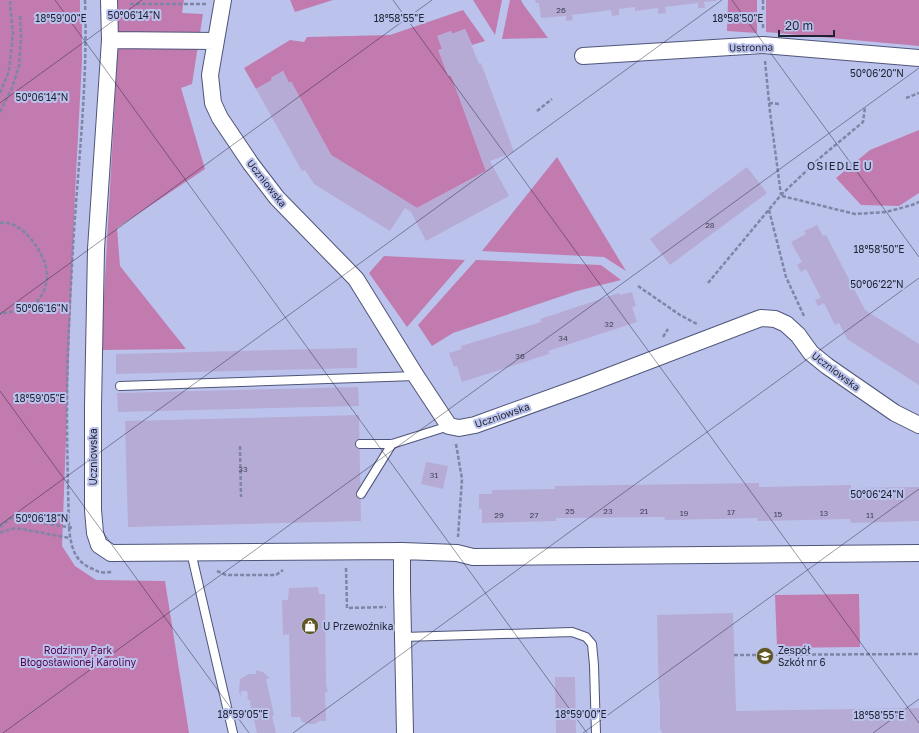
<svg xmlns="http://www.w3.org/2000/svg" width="919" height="733" font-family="'Golos Text',sans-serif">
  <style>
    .green { fill: #c17baf }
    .building { fill: #b6abd5 }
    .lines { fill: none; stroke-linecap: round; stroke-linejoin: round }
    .lane-casing { stroke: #4f5579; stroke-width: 10 }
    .street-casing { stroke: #4f5579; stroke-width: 18 }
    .path { stroke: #7f85a5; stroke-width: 2.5; stroke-dasharray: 4 2; stroke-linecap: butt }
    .lane { stroke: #fff; stroke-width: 8 }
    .street { stroke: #fff; stroke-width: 16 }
    .ticks { fill: none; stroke: #1f2232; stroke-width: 1; stroke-opacity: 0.45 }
    .labels { text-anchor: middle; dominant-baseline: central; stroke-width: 4; stroke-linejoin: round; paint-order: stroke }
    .number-label { font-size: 8px; fill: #45445b }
    .street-label { font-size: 10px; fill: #1f2232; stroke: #bbc3ed }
    .poi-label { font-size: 10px; fill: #1f2232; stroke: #bbc3ed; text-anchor: start }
    .park-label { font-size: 10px; fill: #560149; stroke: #bbc3ed }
    .neighbourhood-label { font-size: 11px; letter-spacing: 1px; fill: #1f2232; stroke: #bbc3ed }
    .ticks-label { font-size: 10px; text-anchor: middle; fill: #1f2232; stroke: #bbc3ed; stroke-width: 4; stroke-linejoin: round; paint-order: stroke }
  </style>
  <rect width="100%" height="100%" fill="#bbc3ed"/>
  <!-- green -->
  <path class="green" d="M 0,0 L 80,0 L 80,15 L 82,17 L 82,60 L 75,194 L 62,546 L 75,566 L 96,580 L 165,581 L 189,733 L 0,733 Z
    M 116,0 L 184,0 L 182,13 L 203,14 L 192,84 L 181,88 L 205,169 L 117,228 L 120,266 L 186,349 L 101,350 L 117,62 Z
    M 290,0 L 333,0 L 295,12 Z
    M 473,0 L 502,0 L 495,35 Z
    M 510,0 L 521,0 L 523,4 L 548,38 L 502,39 Z
    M 728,0 L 757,0 L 757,33 L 727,31 Z
    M 766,0 L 919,0 L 919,46 L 766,32 Z
    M 463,10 L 485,41 L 472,45 L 465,29 L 452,34 L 451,31 L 438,36 L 442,49 L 439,50 L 448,76 L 451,75 L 486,171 L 417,208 L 331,155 L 291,82 L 289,83 L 283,71 L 271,78 L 272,80 L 256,89 L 244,68 L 290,40 L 304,42 L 307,37 L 390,35 Z
    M 919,130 L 919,193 L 899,206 L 861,205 L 836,178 L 870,150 Z
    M 557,157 L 626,271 L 604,257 L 482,251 Z
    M 384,256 L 465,260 L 407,327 L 369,273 Z
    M 476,260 L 601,265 L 621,280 L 577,291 L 453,333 L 432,346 L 418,325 Z
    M 859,594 L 860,647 L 777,648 L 775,595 Z"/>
  <!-- building -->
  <path class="building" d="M 535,0 L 716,0 L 716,1 L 704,2 L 705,8 L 698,8 L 698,3 L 665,7 L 666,13 L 658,14 L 658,8 L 635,11 L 635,7 L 619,9 L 619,15 L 612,16 L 611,10 L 572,15 L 573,20 L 566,21 L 566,16 L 541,18 L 539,3 L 536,3 Z
    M 465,29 L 479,64 L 481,63 L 514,152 L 490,161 L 509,196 L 426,241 L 411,212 L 405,208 L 390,231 L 314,184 L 305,170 L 302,171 L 256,89 L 272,80 L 271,78 L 283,71 L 289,83 L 291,81 L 331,155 L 417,208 L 486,171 L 451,75 L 448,76 L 438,50 L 442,49 L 437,36 L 451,31 L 452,34 Z
    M 747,167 L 767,193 L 670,265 L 650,239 Z
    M 817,225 L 823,236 L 826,235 L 865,310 L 919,344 L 919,385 L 847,339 L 839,323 L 835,325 L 824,303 L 818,306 L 815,300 L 821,298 L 806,269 L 801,272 L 797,265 L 802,262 L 791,242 L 806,234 L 804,231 Z
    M 632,292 L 636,306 L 632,307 L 637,322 L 548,351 L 549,354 L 462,382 L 457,366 L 454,367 L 449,353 L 462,349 L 461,346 L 541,322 L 540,319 L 619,293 L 620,295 Z
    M 357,348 L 357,368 L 116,374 L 116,354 Z
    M 358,387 L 359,406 L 118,412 L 117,393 Z
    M 359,415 L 361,521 L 128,527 L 125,421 Z
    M 426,462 L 448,466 L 443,489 L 421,484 Z
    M 759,483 L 759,487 L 851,485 L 851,488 L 919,487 L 919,521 L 851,523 L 850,519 L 757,521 L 758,518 L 665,520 L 664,517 L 556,518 L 556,521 L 482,523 L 482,509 L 479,509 L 479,494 L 492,494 L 492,490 L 555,489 L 555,486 Z
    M 318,587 L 319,594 L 325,594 L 326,685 L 328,692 L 325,692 L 326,721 L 320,721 L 314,724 L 310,724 L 306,723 L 301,721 L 300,717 L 291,717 L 289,634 L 283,635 L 282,600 L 288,600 L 289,588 Z
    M 733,613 L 736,711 L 919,708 L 919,733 L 662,733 L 661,730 L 660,730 L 660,699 L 659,699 L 657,615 Z
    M 256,670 L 263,672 L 270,678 L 266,679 L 274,715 L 272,716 L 276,733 L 257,733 L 250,703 L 251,702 L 247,698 L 248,696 L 247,691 L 241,691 L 241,696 L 239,692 L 240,679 L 249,674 L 256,674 Z
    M 555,677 L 575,677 L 576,733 L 556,733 Z"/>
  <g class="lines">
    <defs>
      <path id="lane" d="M 120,386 L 416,376
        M 360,444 L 392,444 L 449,426
        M 361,494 L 392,444
        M 191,552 L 233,733
        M 403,637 L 572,632 L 586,637 L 592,644 L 594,665 L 596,733"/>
      <path id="street" d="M 109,0 L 110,40 L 96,249 L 93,406 L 93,510 L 95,533 L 99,545 L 111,553 L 402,551 L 457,553 L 473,557 L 919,553
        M 223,0 L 210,75 L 213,103 L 220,118 L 251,164 L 277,198 L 356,279 L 416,376 L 449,426 L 459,428 L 475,425 L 583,386 L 761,318 L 775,319 L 786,324 L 798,335 L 811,353 L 827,366 L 895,413 L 919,425
        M 110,40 L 216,41
        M 583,56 L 763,45 L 919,58
        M 402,551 L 402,588 L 405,733"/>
    </defs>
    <!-- lane casing -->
    <use href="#lane" class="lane-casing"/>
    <!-- street casing -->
    <use href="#street" class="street-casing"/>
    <!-- path -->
    <path class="path" d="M 85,0 C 88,82 78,165 73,247 C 70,301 67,356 67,410 C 67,449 68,488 69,528 C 71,546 74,562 93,569 C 95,570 97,571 99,572 C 103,573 108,572 112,572
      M 763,0 L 763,28
      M 130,4 L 206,4
      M 765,61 L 770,112 L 781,195
      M 0,93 L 9,71 L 13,33 L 10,4 L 11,0
      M 906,98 L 919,93
      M 769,103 L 780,104
      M 537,111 L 552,99
      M 0,112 L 12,88 L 19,66 L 21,37 L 20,14
      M 782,196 L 855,214 L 886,212 L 912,205 L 919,202
      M 769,210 L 786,277 L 804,316
      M 0,223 C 22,219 45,253 47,273 C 48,284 42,299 33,305 C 24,311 11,311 0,314
      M 708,283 L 781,195 L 821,157 L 863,122 L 865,107
      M 638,286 L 680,315 L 697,324
      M 663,337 L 668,329
      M 456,444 L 462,479 L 458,537
      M 240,446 L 241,497
      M 0,527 L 11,518 L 74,528
      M 0,533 L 4,531 L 16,528 L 70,538
      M 346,568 L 347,608 L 386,607
      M 217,571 L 226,575 L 276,575 L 283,570
      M 734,655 L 919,654"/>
    <!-- lane -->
    <use href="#lane" class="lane"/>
    <!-- street -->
    <use href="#street" class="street"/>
  </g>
  <!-- ticks -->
  <path class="ticks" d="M 55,0 L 587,733M 393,0 L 919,723M 732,0 L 919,257M 0,103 L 142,0M 0,314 L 432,0M 0,391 L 249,733M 0,525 L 722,0M 3,733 L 919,68M 293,733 L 919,278M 583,733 L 919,489M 873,733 L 919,699"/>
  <!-- icons -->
  <defs>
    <symbol id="shop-disc" viewBox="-11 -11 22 22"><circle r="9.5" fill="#615522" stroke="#bbc3ed"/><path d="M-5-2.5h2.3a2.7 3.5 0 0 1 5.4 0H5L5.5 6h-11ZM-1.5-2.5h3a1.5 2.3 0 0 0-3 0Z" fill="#fff"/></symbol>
    <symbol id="school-disc" viewBox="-11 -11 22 22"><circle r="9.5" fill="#615522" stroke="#bbc3ed"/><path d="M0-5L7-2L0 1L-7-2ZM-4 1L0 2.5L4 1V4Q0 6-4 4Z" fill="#fff"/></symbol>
  </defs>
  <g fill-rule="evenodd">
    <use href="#shop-disc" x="300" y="616" width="20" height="20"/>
    <use href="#school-disc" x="755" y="646" width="20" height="20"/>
  </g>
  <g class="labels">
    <!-- number labels -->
    <g class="number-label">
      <text x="561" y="10">26</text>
      <text x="710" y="225">28</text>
      <text x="609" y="324">32</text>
      <text x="563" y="338">34</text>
      <text x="520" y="356">36</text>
      <text x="243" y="469">33</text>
      <text x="434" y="475">31</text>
      <text x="570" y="511">25</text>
      <text x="608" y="511">23</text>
      <text x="644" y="511">21</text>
      <text x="731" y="512">17</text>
      <text x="684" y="513">19</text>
      <text x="824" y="513">13</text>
      <text x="778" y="514">15</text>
      <text x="499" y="515">29</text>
      <text x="534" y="515">27</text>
      <text x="870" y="515">11</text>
    </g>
    <!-- street labels -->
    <g class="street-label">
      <text transform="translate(751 47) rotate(-1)">Ustronna</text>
      <text transform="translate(267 183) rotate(52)">Uczniowska</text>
      <text transform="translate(836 371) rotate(37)">Uczniowska</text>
      <text transform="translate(502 415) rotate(-19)">Uczniowska</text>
      <text transform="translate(93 457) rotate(-90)">Uczniowska</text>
    </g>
    <!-- poi labels -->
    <g class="poi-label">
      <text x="323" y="626">U Przewoźnika</text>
      <text x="778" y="650">Zespół<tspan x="778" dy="12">Szkół nr 6</tspan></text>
    </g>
    <!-- park labels -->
    <g class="park-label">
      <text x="78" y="650">Rodzinny Park<tspan x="78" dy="12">Błogosławionej Karoliny</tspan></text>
    </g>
    <!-- neighbourhood labels -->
    <g class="neighbourhood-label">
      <text x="840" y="165">OSIEDLE U</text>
    </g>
  </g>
  <g class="ticks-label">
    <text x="134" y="19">50°06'14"N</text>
    <text x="61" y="22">18°59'00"E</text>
    <text x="399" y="22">18°58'55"E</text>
    <text x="738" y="22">18°58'50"E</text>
    <text x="877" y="77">50°06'20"N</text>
    <text x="42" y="101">50°06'14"N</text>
    <text x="879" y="253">18°58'50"E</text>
    <text x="877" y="288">50°06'22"N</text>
    <text x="42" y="312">50°06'16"N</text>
    <text x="40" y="402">18°59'05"E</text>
    <text x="877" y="498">50°06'24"N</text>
    <text x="42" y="522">50°06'18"N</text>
    <text x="243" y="718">18°59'05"E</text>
    <text x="581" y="718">18°59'00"E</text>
    <text x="879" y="719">18°58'55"E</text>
  </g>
  <!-- scale -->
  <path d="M779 30v6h55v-6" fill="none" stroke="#1f2232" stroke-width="2"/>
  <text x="785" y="30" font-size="12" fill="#1f2232" stroke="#bbc3ed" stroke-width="3" paint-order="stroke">20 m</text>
</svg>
